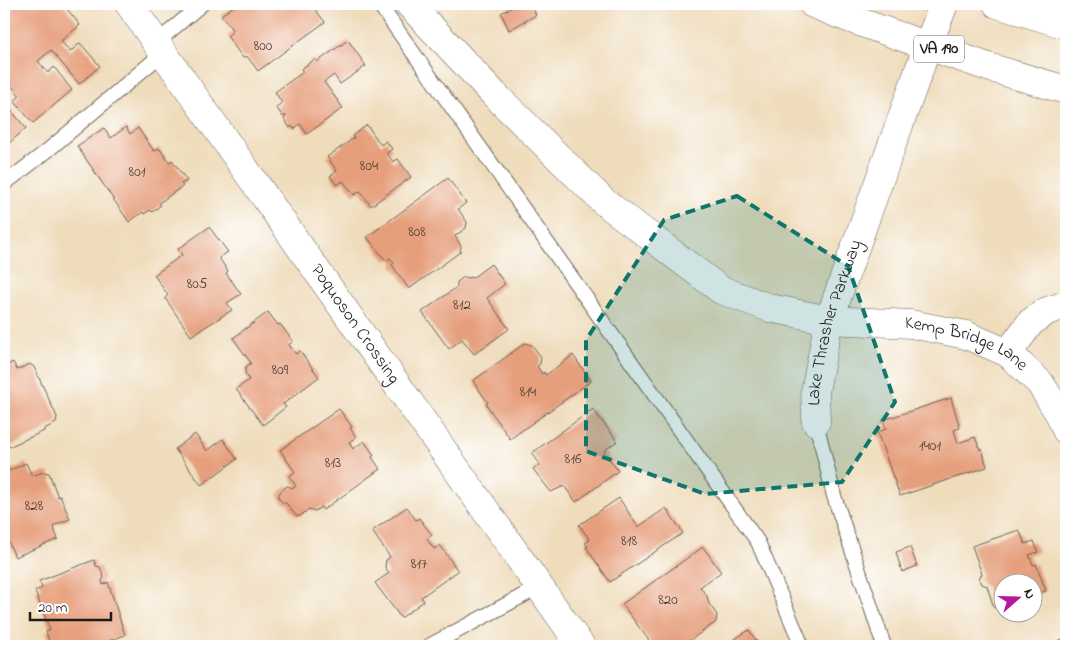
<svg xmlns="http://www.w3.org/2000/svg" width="1070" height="650" font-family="'Indie Flower',sans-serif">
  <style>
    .building { fill: #e69f7c }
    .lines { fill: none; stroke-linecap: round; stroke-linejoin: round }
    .lane-casing { stroke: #665f54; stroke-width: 16 }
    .street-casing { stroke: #665f54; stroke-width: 29 }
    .primary-casing { stroke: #665f54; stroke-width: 29 }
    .lane { stroke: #fff; stroke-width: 14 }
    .street { stroke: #fff; stroke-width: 28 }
    .primary { stroke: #fff; stroke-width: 28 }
    .marked { fill: #0f766e; fill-opacity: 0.2; stroke: #0f766e; stroke-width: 4; stroke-dasharray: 10 6; stroke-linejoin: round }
    .labels { text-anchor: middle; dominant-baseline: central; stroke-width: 4; stroke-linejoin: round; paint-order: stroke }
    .number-label { font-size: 15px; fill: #4e3d34 }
    .shield { fill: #fff; stroke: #606060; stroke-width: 1 }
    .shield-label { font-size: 16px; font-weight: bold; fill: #1c1c1c }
    .street-label { font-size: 18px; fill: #1c1c1c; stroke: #fff }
  </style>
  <rect width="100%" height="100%" fill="#fff"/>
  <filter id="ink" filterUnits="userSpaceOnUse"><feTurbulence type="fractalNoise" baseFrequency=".02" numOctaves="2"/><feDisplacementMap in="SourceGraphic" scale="10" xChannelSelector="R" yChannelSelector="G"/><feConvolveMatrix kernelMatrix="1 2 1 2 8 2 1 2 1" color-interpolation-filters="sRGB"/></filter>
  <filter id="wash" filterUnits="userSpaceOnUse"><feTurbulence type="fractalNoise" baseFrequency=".0096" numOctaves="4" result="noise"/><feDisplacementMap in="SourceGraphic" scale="20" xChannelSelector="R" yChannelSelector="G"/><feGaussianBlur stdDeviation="1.12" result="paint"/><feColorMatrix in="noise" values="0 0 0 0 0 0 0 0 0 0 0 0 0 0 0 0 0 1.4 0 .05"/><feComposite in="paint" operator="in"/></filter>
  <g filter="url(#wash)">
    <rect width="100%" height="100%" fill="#efdcbb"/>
    <g id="blocks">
      <!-- building -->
      <path class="building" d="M 20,4 L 63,4 L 80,25 L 61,41 L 70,52 L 80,43 L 100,66 L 79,84 L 51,50 L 38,61 L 48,73 L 54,67 L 72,90 L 33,123 L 14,101 L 20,96 L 10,84 L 4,90 L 4,16 L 7,13 L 6,11 L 12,5 L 15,8 Z
        M 237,4 L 311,4 L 325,22 L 258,71 L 247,56 L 243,58 L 227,36 L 233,31 L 221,15 Z
        M 518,4 L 531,4 L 536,15 L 509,30 L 501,13 Z
        M 348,40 L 366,66 L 340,84 L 334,75 L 324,82 L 343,108 L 307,134 L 300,124 L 294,129 L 292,126 L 290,128 L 284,119 L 286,117 L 285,115 L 283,117 L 276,107 L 282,103 L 275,92 L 303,72 L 301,69 L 315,59 L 317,62 Z
        M 4,102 L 26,128 L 6,146 L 4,143 Z
        M 367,125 L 381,145 L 386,141 L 392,149 L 387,153 L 393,162 L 398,159 L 411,177 L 371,206 L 360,191 L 354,195 L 343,181 L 337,185 L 330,176 L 337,171 L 327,157 L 354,138 L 352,136 Z
        M 126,127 L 130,134 L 138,128 L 154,151 L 159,148 L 169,162 L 172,160 L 187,181 L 181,184 L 183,186 L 159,203 L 161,205 L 152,212 L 150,210 L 144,214 L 143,212 L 129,222 L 77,146 L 104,128 L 111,138 Z
        M 448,178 L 466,203 L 458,209 L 467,222 L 466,228 L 455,236 L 461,246 L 460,252 L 409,289 L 392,265 L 394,263 L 390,258 L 386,261 L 367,237 Z
        M 209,227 L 228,252 L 219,258 L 228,271 L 226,273 L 241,294 L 227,303 L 232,310 L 191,336 L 165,298 L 168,295 L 154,275 L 182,255 L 178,249 Z
        M 491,264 L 505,284 L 487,298 L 509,329 L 474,354 L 462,339 L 449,349 L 422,312 L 457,287 L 457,282 L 464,277 L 469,278 L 471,277 L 472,278 Z
        M 268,312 L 278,325 L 280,324 L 293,341 L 289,345 L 296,354 L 300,351 L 319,377 L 283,404 L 286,407 L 263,425 L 236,389 L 249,380 L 245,373 L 246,367 L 251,363 L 233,338 Z
        M 525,343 L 532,345 L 541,357 L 540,364 L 537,366 L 542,374 L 544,372 L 546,375 L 573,355 L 591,381 L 510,439 L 486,404 L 488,403 L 473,381 Z
        M 13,362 L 17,370 L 30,364 L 34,367 L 57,417 L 56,423 L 44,429 L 44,431 L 4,449 L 4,367 Z
        M 951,398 L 960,428 L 954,430 L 958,443 L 975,437 L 980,450 L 982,449 L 987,467 L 900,496 L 877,432 L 886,429 L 883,420 Z
        M 339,409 L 352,427 L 350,428 L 356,437 L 349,442 L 353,449 L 364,441 L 374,455 L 372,457 L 380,469 L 323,510 L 321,507 L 315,511 L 309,509 L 300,516 L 296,516 L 287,504 L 282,502 L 278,497 L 280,492 L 287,486 L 293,488 L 296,486 L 289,476 L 295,472 L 280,450 Z
        M 593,409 L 617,441 L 604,451 L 618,471 L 576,502 L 564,486 L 551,492 L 533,469 L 540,464 L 532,453 Z
        M 195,434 L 207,451 L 223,439 L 237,459 L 201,485 L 175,449 Z
        M 26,463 L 32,476 L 43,472 L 49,473 L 58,497 L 60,496 L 70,519 L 53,526 L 58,539 L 15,557 L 4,531 L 4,527 L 9,525 L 4,514 L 4,473 Z
        M 619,498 L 638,527 L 666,508 L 683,533 L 610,582 L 586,547 L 588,546 L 585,543 L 590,540 L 579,525 Z
        M 407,507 L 416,520 L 419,518 L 432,535 L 427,539 L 434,549 L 440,545 L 458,571 L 421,597 L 424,601 L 401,618 L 375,583 L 389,573 L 385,567 L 386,560 L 390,557 L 372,531 Z
        M 1019,530 L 1025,544 L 1034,541 L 1038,552 L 1029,555 L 1033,565 L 1036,564 L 1046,591 L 1037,594 L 1036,592 L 1032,593 L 1032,582 L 1002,582 L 1002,604 L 994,608 L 987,586 L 982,584 L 979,578 L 982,574 L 972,546 Z
        M 703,547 L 721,572 L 700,587 L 707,596 L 709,604 L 717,615 L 716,622 L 682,646 L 653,646 L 622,604 Z
        M 910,547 L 917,566 L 902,572 L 896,552 Z
        M 94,560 L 96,566 L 100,567 L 104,577 L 102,581 L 103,585 L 108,582 L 125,635 L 95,646 L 51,646 L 46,632 L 50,630 L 35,591 L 42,588 L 39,581 Z
        M 749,630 L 760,646 L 724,646 Z
        M 1066,638 L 1066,646 L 1043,646 Z"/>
    </g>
  </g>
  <g filter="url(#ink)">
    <use href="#blocks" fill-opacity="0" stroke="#665f54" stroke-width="1"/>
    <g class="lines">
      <defs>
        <path id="lane" d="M 379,4 L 758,542 L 802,646
          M 156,43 L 202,4
          M 4,184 L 47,151 L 163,53
          M 816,422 L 834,496 L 884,646
          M 429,646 L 539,587"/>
        <g id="street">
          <path id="s1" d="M 129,4 L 581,646"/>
          <path id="s2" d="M 409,4 L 494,94 L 603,201 L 721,290 L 770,308 L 829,320 L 911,324 L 966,335 L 1008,353 L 1040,383 L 1060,415 L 1066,430"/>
          <path d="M 1008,353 L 1031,322 L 1047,311 L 1066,305"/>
          <path id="s3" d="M 816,422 L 815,391 L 829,320 L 928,45 L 944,4"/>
        </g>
        <path id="primary" d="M 813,4 L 848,18 L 988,67 L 1066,90
          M 997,4 L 1066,25"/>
      </defs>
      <!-- lane casing -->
      <use href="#lane" class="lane-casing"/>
      <!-- street casing -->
      <use href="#street" class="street-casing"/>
      <!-- primary casing -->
      <use href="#primary" class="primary-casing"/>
      <!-- lane -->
      <use href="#lane" class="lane"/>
      <!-- street -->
      <use href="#street" class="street"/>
      <!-- primary -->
      <use href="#primary" class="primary"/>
    </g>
  </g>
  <!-- marked area -->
  <path class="marked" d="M 737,196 L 848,266 L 895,402 L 842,482 L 705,494 L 586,451 L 586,340 L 664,220 Z"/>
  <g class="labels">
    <!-- number labels -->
    <g class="number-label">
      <text x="263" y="46">800</text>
      <text x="369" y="166">804</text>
      <text x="137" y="172">801</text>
      <text x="417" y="232">808</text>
      <text x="197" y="284">805</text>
      <text x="462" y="305">812</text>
      <text x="280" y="370">809</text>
      <text x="528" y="392">814</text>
      <text x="930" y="446">1401</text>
      <text x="573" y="459">816</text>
      <text x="333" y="463">813</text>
      <text x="34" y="506">828</text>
      <text x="629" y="541">818</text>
      <text x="419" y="564">817</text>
      <text x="668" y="600">820</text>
    </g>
    <!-- shield labels -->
    <rect class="shield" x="914" y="35.5" width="50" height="27" rx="4"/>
    <g class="shield-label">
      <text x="939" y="49">VA 190</text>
    </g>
    <!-- street labels -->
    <g class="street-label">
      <text stroke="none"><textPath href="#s3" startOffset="102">Lake Thrasher Parkway</textPath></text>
      <text stroke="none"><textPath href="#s1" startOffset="392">Poquoson Crossing</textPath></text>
      <text stroke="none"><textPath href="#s2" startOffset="678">Kemp Bridge Lane</textPath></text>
    </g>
  </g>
  <!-- margin -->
  <rect width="1070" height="650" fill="none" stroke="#fff" stroke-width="20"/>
  <!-- north arrow -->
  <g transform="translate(1018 598) rotate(70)"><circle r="24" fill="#ffffff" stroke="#a4a4a4"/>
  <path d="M0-4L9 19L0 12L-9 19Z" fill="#b5179e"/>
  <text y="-8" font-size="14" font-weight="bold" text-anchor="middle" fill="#1c1c1c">N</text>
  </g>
  <!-- scale -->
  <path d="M30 612v8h81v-8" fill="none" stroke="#1c1c1c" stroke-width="2.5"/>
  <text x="38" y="612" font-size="15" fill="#1c1c1c" stroke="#ffffff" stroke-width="4" paint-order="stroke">20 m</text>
</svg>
